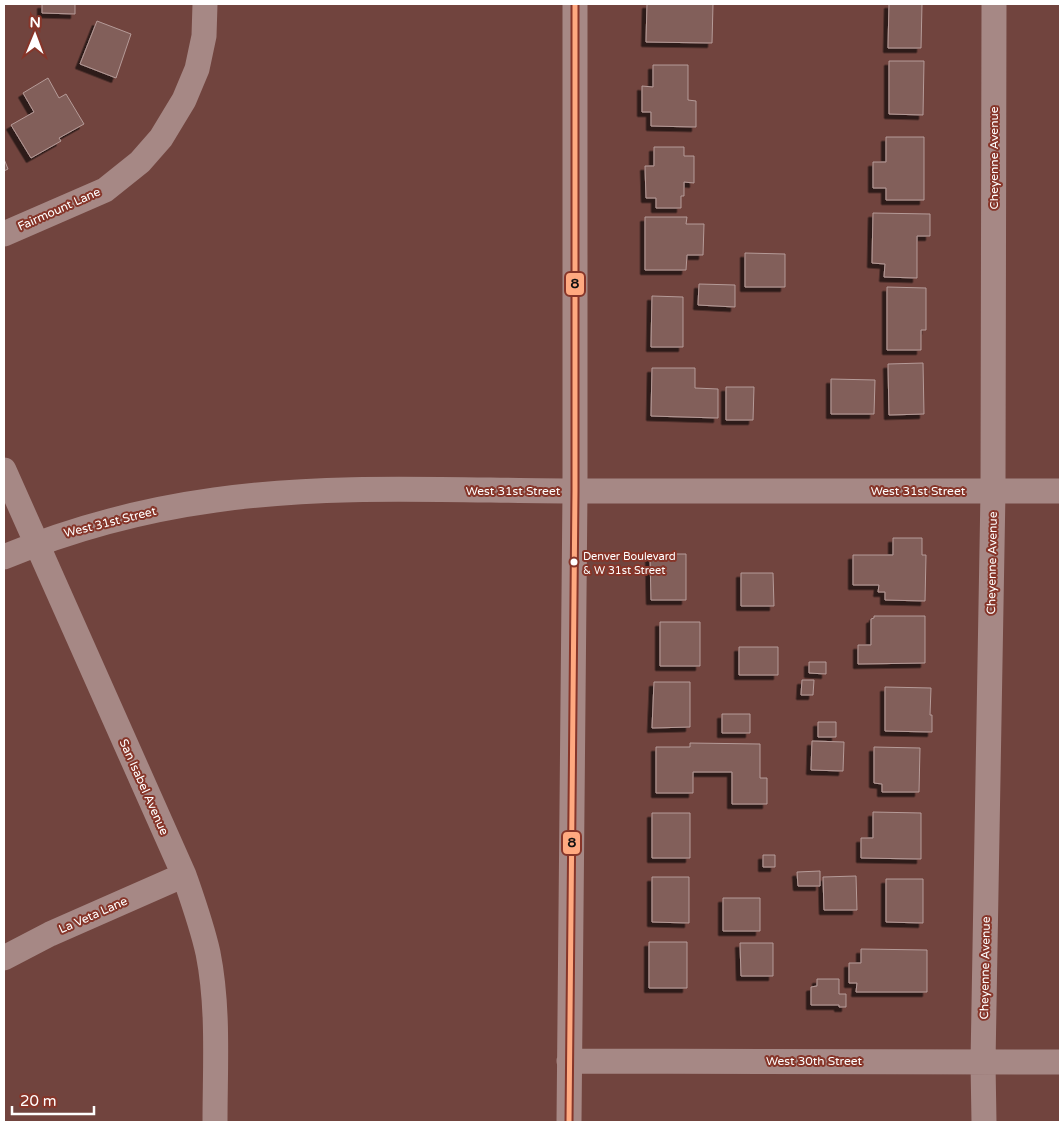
<svg xmlns="http://www.w3.org/2000/svg" width="1064" height="1126" font-family="'Varela Round',sans-serif">
  <style>
    .building { fill: #825e5a; stroke: #b59b98; filter: url(#shadow) }
    .lines { fill: none; stroke-linecap: round; stroke-linejoin: round }
    .street { stroke: #a68885; stroke-width: 25 }
    .bus-1-casing { stroke: #863529; stroke-width: 9 }
    .bus-1 { stroke: #ffa980; stroke-width: 5 }
    .bus-dot { fill: #fff; stroke: #863529; stroke-width: 2 }
    .labels { text-anchor: middle; dominant-baseline: central; stroke-width: 4; stroke-linejoin: round; paint-order: stroke }
    .bus-label { font-size: 11px; fill: #fff; stroke: #863529; text-anchor: start }
    .street-label { font-size: 12px; fill: #fff; stroke: #863529 }
    .line-badge { stroke: #863529; stroke-width: 2 }
    .pale-badge-label { font-size: 14px; text-anchor: middle; font-weight: bold; fill: #111 }
  </style>
  <defs>
    <filter id="shadow"><feDropShadow dx="-4.5" dy="4.5" stdDeviation="0" flood-color="#0009"/></filter>
  </defs>
  <rect width="100%" height="100%" fill="#71443e"/>
  <!-- building -->
  <path class="building" d="M 42,4 L 75,4 L 75,14 L 42,13 Z
    M 647,4 L 713,4 L 712,43 L 646,42 Z
    M 889,4 L 922,4 L 921,48 L 888,48 Z
    M 97,21 L 131,34 L 116,78 L 80,64 Z
    M 889,61 L 924,61 L 923,115 L 889,114 Z
    M 653,65 L 688,65 L 688,100 L 696,101 L 696,127 L 651,126 L 651,112 L 642,112 L 642,86 L 653,87 Z
    M 48,78 L 59,98 L 66,94 L 84,124 L 59,138 L 61,141 L 31,158 L 11,125 L 34,112 L 23,93 Z
    M 886,137 L 924,137 L 924,200 L 886,200 L 886,188 L 873,188 L 873,162 L 886,162 Z
    M 654,147 L 684,147 L 684,156 L 694,156 L 694,183 L 684,182 L 684,196 L 681,196 L 681,208 L 656,208 L 656,198 L 646,198 L 645,166 L 654,166 Z
    M 4,159 L 8,169 L 4,171 Z
    M 873,213 L 930,214 L 930,236 L 917,236 L 917,278 L 884,277 L 885,264 L 872,263 Z
    M 645,217 L 687,217 L 686,224 L 704,224 L 703,255 L 687,255 L 686,270 L 645,270 Z
    M 745,253 L 785,254 L 785,287 L 745,287 Z
    M 699,284 L 735,285 L 735,307 L 698,305 Z
    M 887,287 L 926,288 L 926,330 L 921,330 L 921,350 L 887,350 Z
    M 652,296 L 683,297 L 683,347 L 651,347 Z
    M 923,363 L 924,414 L 889,415 L 888,364 Z
    M 652,368 L 695,368 L 695,388 L 718,389 L 718,418 L 651,416 Z
    M 831,379 L 875,380 L 874,414 L 831,414 Z
    M 726,387 L 754,387 L 753,420 L 726,420 Z
    M 893,538 L 922,538 L 922,555 L 926,555 L 925,601 L 885,600 L 885,592 L 878,592 L 879,585 L 853,585 L 853,555 L 893,555 Z
    M 650,554 L 686,554 L 686,600 L 651,600 Z
    M 741,573 L 773,573 L 774,606 L 741,606 Z
    M 874,616 L 925,616 L 925,663 L 858,664 L 858,645 L 871,645 L 871,619 L 874,618 Z
    M 660,622 L 700,622 L 700,666 L 660,666 Z
    M 739,647 L 778,647 L 778,675 L 739,675 Z
    M 809,662 L 826,662 L 826,674 L 809,673 Z
    M 802,680 L 814,680 L 813,695 L 801,695 Z
    M 654,682 L 690,682 L 690,727 L 652,728 Z
    M 885,687 L 931,688 L 930,715 L 932,715 L 932,732 L 885,731 Z
    M 722,714 L 750,714 L 750,733 L 722,733 Z
    M 818,722 L 836,722 L 836,737 L 818,737 Z
    M 812,741 L 844,742 L 843,771 L 811,770 Z
    M 690,743 L 760,744 L 760,778 L 767,778 L 767,804 L 732,804 L 732,772 L 693,772 L 693,793 L 656,793 L 656,747 L 690,747 Z
    M 874,747 L 920,748 L 919,792 L 882,792 L 882,784 L 874,783 Z
    M 873,812 L 921,813 L 921,859 L 861,858 L 861,838 L 873,838 Z
    M 652,813 L 690,813 L 690,858 L 652,858 Z
    M 763,855 L 775,855 L 775,867 L 763,867 Z
    M 820,871 L 820,886 L 798,886 L 797,872 Z
    M 856,876 L 857,910 L 824,910 L 823,877 Z
    M 652,877 L 689,877 L 689,923 L 652,922 Z
    M 886,879 L 923,879 L 923,923 L 886,922 Z
    M 723,898 L 760,898 L 760,931 L 723,931 Z
    M 649,942 L 687,942 L 687,988 L 649,988 Z
    M 740,943 L 773,943 L 773,976 L 741,976 Z
    M 861,949 L 927,950 L 927,992 L 856,992 L 857,983 L 849,983 L 849,963 L 861,963 Z
    M 817,979 L 839,979 L 839,994 L 846,994 L 846,1007 L 839,1007 L 839,1005 L 811,1005 L 811,987 L 817,986 Z"/>
  <g class="lines">
    <!-- street -->
    <path class="street" d="M 4,234 L 105,190 L 140,162 L 161,138 L 184,100 L 197,69 L 204,36 L 205,4
      M 4,470 L 184,875 C 193,901 202,926 208,953 C 219,1008 215,1066 215,1122
      M 4,557 C 71,529 142,510 215,500 C 335,483 458,491 578,491 C 739,491 900,491 1060,491
      M 4,958 L 50,934 L 184,875
      M 569,1061 L 1060,1062
      M 569,1122 L 575,491 L 575,4
      M 984,1122 L 983,1063 L 993,491 L 994,4"/>
    <defs>
      <path id="bus-1" d="M 569,1122 L 575,491 L 575,4"/>
    </defs>
    <!-- bus-1 casing -->
    <use href="#bus-1" class="bus-1-casing"/>
    <!-- bus-1 -->
    <use href="#bus-1" class="bus-1"/>
  </g>
  <!-- markers -->
  <circle class="bus-dot" cx="574" cy="562" r="4.5"/>
  <g class="labels">
    <!-- bus labels -->
    <g class="bus-label">
      <text x="583" y="556">Denver Boulevard<tspan x="583" dy="14">&amp; W 31st Street</tspan></text>
    </g>
    <!-- street labels -->
    <g class="street-label">
      <text transform="translate(994 158) rotate(-90)">Cheyenne Avenue</text>
      <text transform="translate(59 209) rotate(-24)">Fairmount Lane</text>
      <text x="513" y="491">West 31st Street</text>
      <text x="918" y="491">West 31st Street</text>
      <text transform="translate(110 522) rotate(-14)">West 31st Street</text>
      <text transform="translate(992 563) rotate(-89)">Cheyenne Avenue</text>
      <text transform="translate(144 787) rotate(66)">San Isabel Avenue</text>
      <text transform="translate(93 915) rotate(-24)">La Veta Lane</text>
      <text transform="translate(985 968) rotate(-89)">Cheyenne Avenue</text>
      <text x="814" y="1061">West 30th Street</text>
    </g>
  </g>
  <g class="line-badge">
    <rect x="565" y="272" width="20" height="24" rx="5" fill="#ffa980"/>
    <rect x="562" y="831" width="19" height="24" rx="5" fill="#ffa980"/>
  </g>
  <g class="pale-badge-label">
    <text x="575" y="288">8</text>
    <text x="572" y="847">8</text>
  </g>
  <!-- border -->
  <rect width="1064" height="1126" fill="none" stroke="#ffffff" stroke-width="10"/>
  <!-- north arrow -->
  <g transform="translate(35 35) rotate(1)" stroke="#863529" stroke-width="4" paint-order="stroke">
  <path d="M0-4L9 19L0 12L-9 19Z" fill="#ffffff"/>
  <text y="-8" font-size="14" font-weight="bold" text-anchor="middle" fill="#ffffff">N</text>
  </g>
  <!-- scale -->
  <path d="M12 1106v8h82v-8" fill="none" stroke="#ffffff" stroke-width="2.5"/>
  <text x="20" y="1106" font-size="15" fill="#ffffff" stroke="#863529" stroke-width="4" paint-order="stroke">20 m</text>
</svg>
